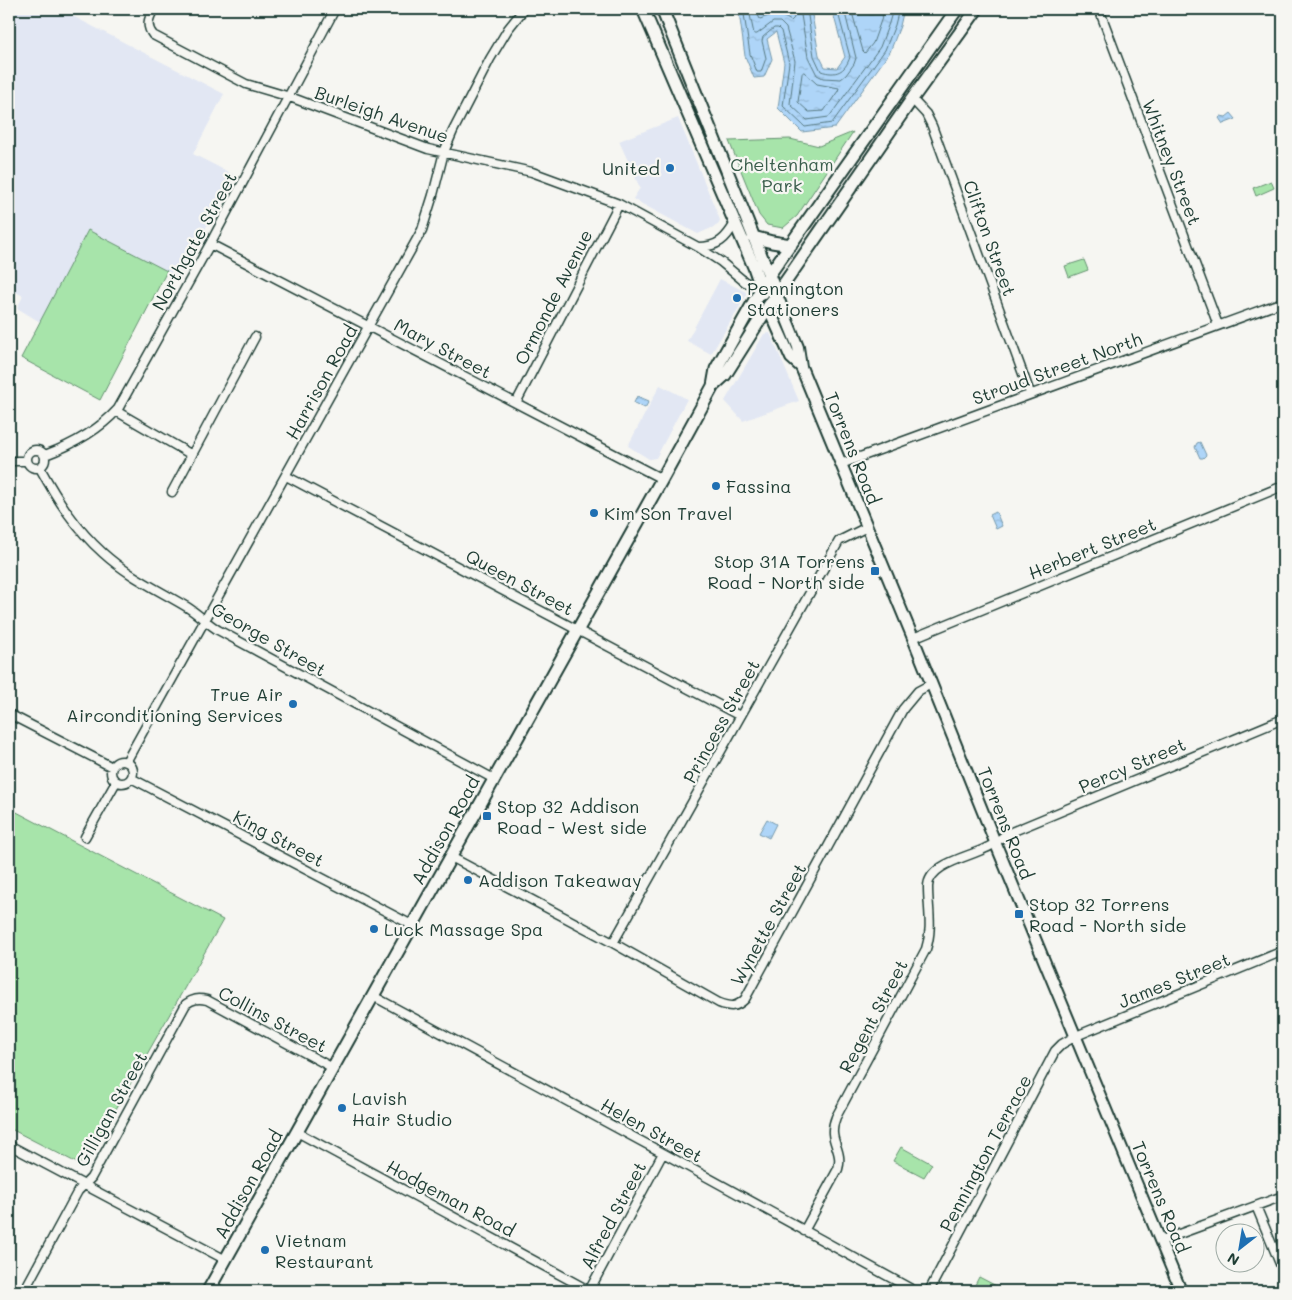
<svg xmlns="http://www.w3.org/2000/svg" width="1292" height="1300" font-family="Mali,sans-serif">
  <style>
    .built { fill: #e2e7f3 }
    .green { fill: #a7e4aa; stroke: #63906f }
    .water { fill: url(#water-ripples); stroke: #7598aa }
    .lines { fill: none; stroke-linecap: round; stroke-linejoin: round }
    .shore { stroke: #587a82; stroke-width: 1 }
    .minor-casing { stroke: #1f3d34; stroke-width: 11 }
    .tertiary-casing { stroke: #1f3d34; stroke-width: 14 }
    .secondary-casing { stroke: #1f3d34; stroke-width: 15 }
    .minor { stroke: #f6f6f2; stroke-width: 8 }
    .tertiary { stroke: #f6f6f2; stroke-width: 10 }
    .secondary { stroke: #f6f6f2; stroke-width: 11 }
    .poi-dot { fill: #1f6fb2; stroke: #f6f6f2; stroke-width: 2 }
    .labels { text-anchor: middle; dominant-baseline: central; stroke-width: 4.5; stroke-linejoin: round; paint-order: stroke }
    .street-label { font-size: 18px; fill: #1f3d34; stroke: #f6f6f2 }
    .park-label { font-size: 18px; fill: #3a5e4c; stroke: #f6f6f2 }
    .poi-label { font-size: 18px; fill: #1f3d34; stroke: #f6f6f2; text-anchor: start }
  </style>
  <defs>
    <pattern id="water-ripples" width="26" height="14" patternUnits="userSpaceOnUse" patternTransform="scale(1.25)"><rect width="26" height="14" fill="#aed5f8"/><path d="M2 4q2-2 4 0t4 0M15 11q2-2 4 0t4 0" fill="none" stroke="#95b8d5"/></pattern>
  </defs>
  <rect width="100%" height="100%" fill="#f6f6f2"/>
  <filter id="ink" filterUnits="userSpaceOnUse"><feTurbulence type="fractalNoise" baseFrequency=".02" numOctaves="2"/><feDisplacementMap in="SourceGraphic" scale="10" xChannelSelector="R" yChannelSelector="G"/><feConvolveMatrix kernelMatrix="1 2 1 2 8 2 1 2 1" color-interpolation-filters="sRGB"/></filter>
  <g filter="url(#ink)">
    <!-- built -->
    <path class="built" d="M 9,9 L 59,9 L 224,94 L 193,154 L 234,175 L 179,278 L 88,230 L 40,322 L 17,308 L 23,296 L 9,288 Z
      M 678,118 L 720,220 L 718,225 L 698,234 L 633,199 L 640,188 L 619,141 Z
      M 720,279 L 746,292 L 746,296 L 711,354 L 687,341 Z
      M 770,333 L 799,401 L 743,421 L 725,401 L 764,334 Z
      M 660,385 L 687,399 L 656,458 L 649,459 L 628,446 Z"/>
    <!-- green -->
    <path class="green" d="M 853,132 L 797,216 L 783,228 L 767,225 L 759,215 L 729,141 L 790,139 L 819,146 Z
      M 1271,181 L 1274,188 L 1256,196 L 1253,188 Z
      M 88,230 L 167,271 L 100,400 L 21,358 Z
      M 1084,260 L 1088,270 L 1069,277 L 1065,266 Z
      M 9,808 L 223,920 L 86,1162 L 79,1164 L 9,1128 Z
      M 901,1147 L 932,1164 L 924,1177 L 893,1161 Z
      M 979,1277 L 1006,1291 L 972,1291 Z"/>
    <!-- water -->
    <path class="water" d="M 741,9 L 811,9 L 819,55 L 825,67 L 837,68 L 845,57 L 832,9 L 904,9 L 900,26 L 890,52 L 835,128 L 802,132 L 778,108 L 784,63 L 776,32 L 767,39 L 772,59 L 764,77 L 754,78 L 745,56 L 739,12 Z
      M 1231,113 L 1236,119 L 1223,124 L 1219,118 L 1221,116 L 1226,117 Z
      M 637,396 L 649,401 L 645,408 L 634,403 Z
      M 1200,442 L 1206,455 L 1203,458 L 1200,458 L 1195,447 L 1197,443 Z
      M 996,512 L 1002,526 L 996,529 L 990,515 Z
      M 767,819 L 776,824 L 769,838 L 759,833 Z"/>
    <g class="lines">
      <!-- shore -->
      <path class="shore" d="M 745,9 L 744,14 L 750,54 L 757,72 L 761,72 L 766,58 L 762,41 L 763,37 L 774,28 L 778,28 L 781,31 L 789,63 L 783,106 L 805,127 L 832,123 L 885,50 L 895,25 L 899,9
        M 751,9 L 750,15 L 754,34 L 757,34 L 773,22 L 780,22 L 786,28 L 795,61 L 790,104 L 807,120 L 829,117 L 880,47 L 889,23 L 893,9
        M 758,9 L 758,15 L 760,19 C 773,14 779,13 791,21 L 794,18 L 793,9
        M 800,9 L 808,57 L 817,75 L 823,78 L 841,79 L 846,75 L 854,64 L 856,58 L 844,9
        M 807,9 L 814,56 L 821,71 C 836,76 845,72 850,57 L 837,9
        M 851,9 L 863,51 L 865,53 L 873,43 L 885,9
        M 804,72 L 817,84 L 839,88 L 838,91 L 824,111 L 809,112 L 798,102 L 802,74 Z"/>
      <defs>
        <path id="minor" d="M 106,9 L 109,10
          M 154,9 C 148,19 146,26 153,35 L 246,84 L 290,97 L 428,149 L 532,172 L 619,204 L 698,247 L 721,262 L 745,282 L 761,288
          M 1099,9 L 1218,325
          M 912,99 L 926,114 L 932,126 L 1030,393
          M 210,244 L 662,479
          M 698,247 C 718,247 726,239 735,223
          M 516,403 L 619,204
          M 116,411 L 192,455
          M27 459a9 9 0 1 1 18 0a9 9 0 1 1-18 0Z
          M 45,455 C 72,445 98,431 118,409 L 210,244 L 335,9
          M 9,461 L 27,461
          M 841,464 L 1283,302
          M 40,468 C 57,499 76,529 103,553 C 128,576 159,590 187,607 C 198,614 207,623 218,630 L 494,779
          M 286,476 L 740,716
          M 172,492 L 255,337
          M 913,638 L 1283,486
          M 9,714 L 112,767
          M111 772a11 11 0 1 1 22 0a11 11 0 1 1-22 0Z
          M 126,762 L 422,230 L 433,195 L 444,152 L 453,131 L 490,59 L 508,29 L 524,9
          M 131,778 L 412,925
          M 85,837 L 116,782
          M 451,857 L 613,943 L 719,1003 C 730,1007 736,1008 745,999 L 903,709 L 918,691 L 931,684
          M 613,943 L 839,541 L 867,527
          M 373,996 L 663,1153 L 915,1291
          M 297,1132 L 590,1291
          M 9,1145 L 226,1260
          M 1256,1206 L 1283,1271
          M 804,1231 L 838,1169 C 844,1148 826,1141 836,1117 L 926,949 C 933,928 928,909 928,887 C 928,864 969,857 986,848 C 994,845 1001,837 1009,833 L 1283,719
          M 1160,1241 L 1283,1196
          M 211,1285 L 222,1291
          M 9,1287 L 17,1291
          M 24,1291 L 78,1191 L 91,1178 L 186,1004 C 193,999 198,998 207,1000 L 333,1068
          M 589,1291 L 663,1153
          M 929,1291 L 1055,1051 L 1062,1044 L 1076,1036 L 1283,951"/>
        <path id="tertiary" d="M 777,295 L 798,347 L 801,367 L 913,638 L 995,842 L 1181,1291
          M 768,307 L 791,358 L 801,367"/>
        <path id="secondary" d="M 643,9 L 754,267 L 763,293
          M 662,9 L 777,295
          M 753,237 L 772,242 L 791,245
          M 713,386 L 725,375 L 768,307 L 912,99 L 977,9
          M 208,1291 L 662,479 L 713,386 L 716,369 L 769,275 L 957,9"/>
      </defs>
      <!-- minor casing -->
      <use href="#minor" class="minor-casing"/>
      <!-- tertiary casing -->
      <use href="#tertiary" class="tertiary-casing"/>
      <!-- secondary casing -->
      <use href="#secondary" class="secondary-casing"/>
      <!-- minor -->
      <use href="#minor" class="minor"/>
      <!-- tertiary -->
      <use href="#tertiary" class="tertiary"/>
      <!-- secondary -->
      <use href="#secondary" class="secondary"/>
    </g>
  </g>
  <!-- markers -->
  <g class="poi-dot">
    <circle cx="670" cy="168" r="5"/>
    <circle cx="737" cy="298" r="5"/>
    <circle cx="716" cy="486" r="5"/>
    <circle cx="594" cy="513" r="5"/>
    <rect x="870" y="566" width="10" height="10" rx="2.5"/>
    <circle cx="293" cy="704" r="5"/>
    <rect x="482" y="811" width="10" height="10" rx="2.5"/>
    <circle cx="468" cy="880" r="5"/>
    <rect x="1014" y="909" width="10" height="10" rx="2.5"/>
    <circle cx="374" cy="929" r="5"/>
    <circle cx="342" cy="1108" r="5"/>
    <circle cx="265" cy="1250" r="5"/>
  </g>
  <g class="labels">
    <!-- street labels -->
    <g class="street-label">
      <text transform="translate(382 114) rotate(19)">Burleigh Avenue</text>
      <text transform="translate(1172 162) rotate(69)">Whitney Street</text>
      <text transform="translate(990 238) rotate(70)">Clifton Street</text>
      <text transform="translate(194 241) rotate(-61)">Northgate Street</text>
      <text transform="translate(553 297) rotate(-63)">Ormonde Avenue</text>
      <text transform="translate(443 348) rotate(28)">Mary Street</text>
      <text transform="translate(1057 368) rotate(-20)">Stroud Street North</text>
      <text transform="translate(321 382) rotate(-61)">Harrison Road</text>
      <text transform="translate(853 448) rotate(68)">Torrens Road</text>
      <text transform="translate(1092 548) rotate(-22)">Herbert Street</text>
      <text transform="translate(520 582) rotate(28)">Queen Street</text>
      <text transform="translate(269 639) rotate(30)">George Street</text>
      <text transform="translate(721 721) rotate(-61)">Princess Street</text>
      <text transform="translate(1132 765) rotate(-23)">Percy Street</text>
      <text transform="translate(1006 823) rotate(68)">Torrens Road</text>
      <text transform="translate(445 830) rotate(-61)">Addison Road</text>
      <text transform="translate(279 838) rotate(28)">King Street</text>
      <text transform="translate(768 924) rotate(-61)">Wynette Street</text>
      <text transform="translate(1174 980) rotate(-22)">James Street</text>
      <text transform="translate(873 1016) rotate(-62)">Regent Street</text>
      <text transform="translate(273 1019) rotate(28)">Collins Street</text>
      <text transform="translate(111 1109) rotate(-61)">Gilligan Street</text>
      <text transform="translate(652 1130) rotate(29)">Helen Street</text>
      <text transform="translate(985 1153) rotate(-62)">Pennington Terrace</text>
      <text transform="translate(248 1184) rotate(-61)">Addison Road</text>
      <text transform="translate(1161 1197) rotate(67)">Torrens Road</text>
      <text transform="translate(451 1198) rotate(28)">Hodgeman Road</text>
      <text transform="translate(613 1215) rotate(-62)">Alfred Street</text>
    </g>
    <!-- park labels -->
    <g class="park-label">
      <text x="782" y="164">Cheltenham<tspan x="782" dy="21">Park</tspan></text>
    </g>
    <!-- poi labels -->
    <g class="poi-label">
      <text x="660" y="168" text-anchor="end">United</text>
      <text x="747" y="288">Pennington<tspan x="747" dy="21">Stationers</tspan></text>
      <text x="726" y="486">Fassina</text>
      <text x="604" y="513">Kim Son Travel</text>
      <text x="865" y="561" text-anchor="end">Stop 31A Torrens<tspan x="865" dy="21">Road - North side</tspan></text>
      <text x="283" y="694" text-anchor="end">True Air<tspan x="283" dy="21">Airconditioning Services</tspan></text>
      <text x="497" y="806">Stop 32 Addison<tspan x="497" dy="21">Road - West side</tspan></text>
      <text x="478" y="880">Addison Takeaway</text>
      <text x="1029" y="904">Stop 32 Torrens<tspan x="1029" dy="21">Road - North side</tspan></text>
      <text x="384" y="929">Luck Massage Spa</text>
      <text x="352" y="1098">Lavish<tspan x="352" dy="21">Hair Studio</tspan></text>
      <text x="275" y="1240">Vietnam<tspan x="275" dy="21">Restaurant</tspan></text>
    </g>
  </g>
  <!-- margin -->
  <rect width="1292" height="1300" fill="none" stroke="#f6f6f2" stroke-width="30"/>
  <rect x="15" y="15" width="1262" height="1270" fill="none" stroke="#1f3d34" stroke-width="2" filter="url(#ink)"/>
  <!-- north arrow -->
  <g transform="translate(1240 1248) rotate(211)"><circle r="24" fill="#f6f6f2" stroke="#a0aca6"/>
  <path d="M0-4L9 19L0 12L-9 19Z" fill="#1f6fb2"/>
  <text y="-8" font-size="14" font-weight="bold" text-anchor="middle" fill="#1f3d34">N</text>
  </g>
</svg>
